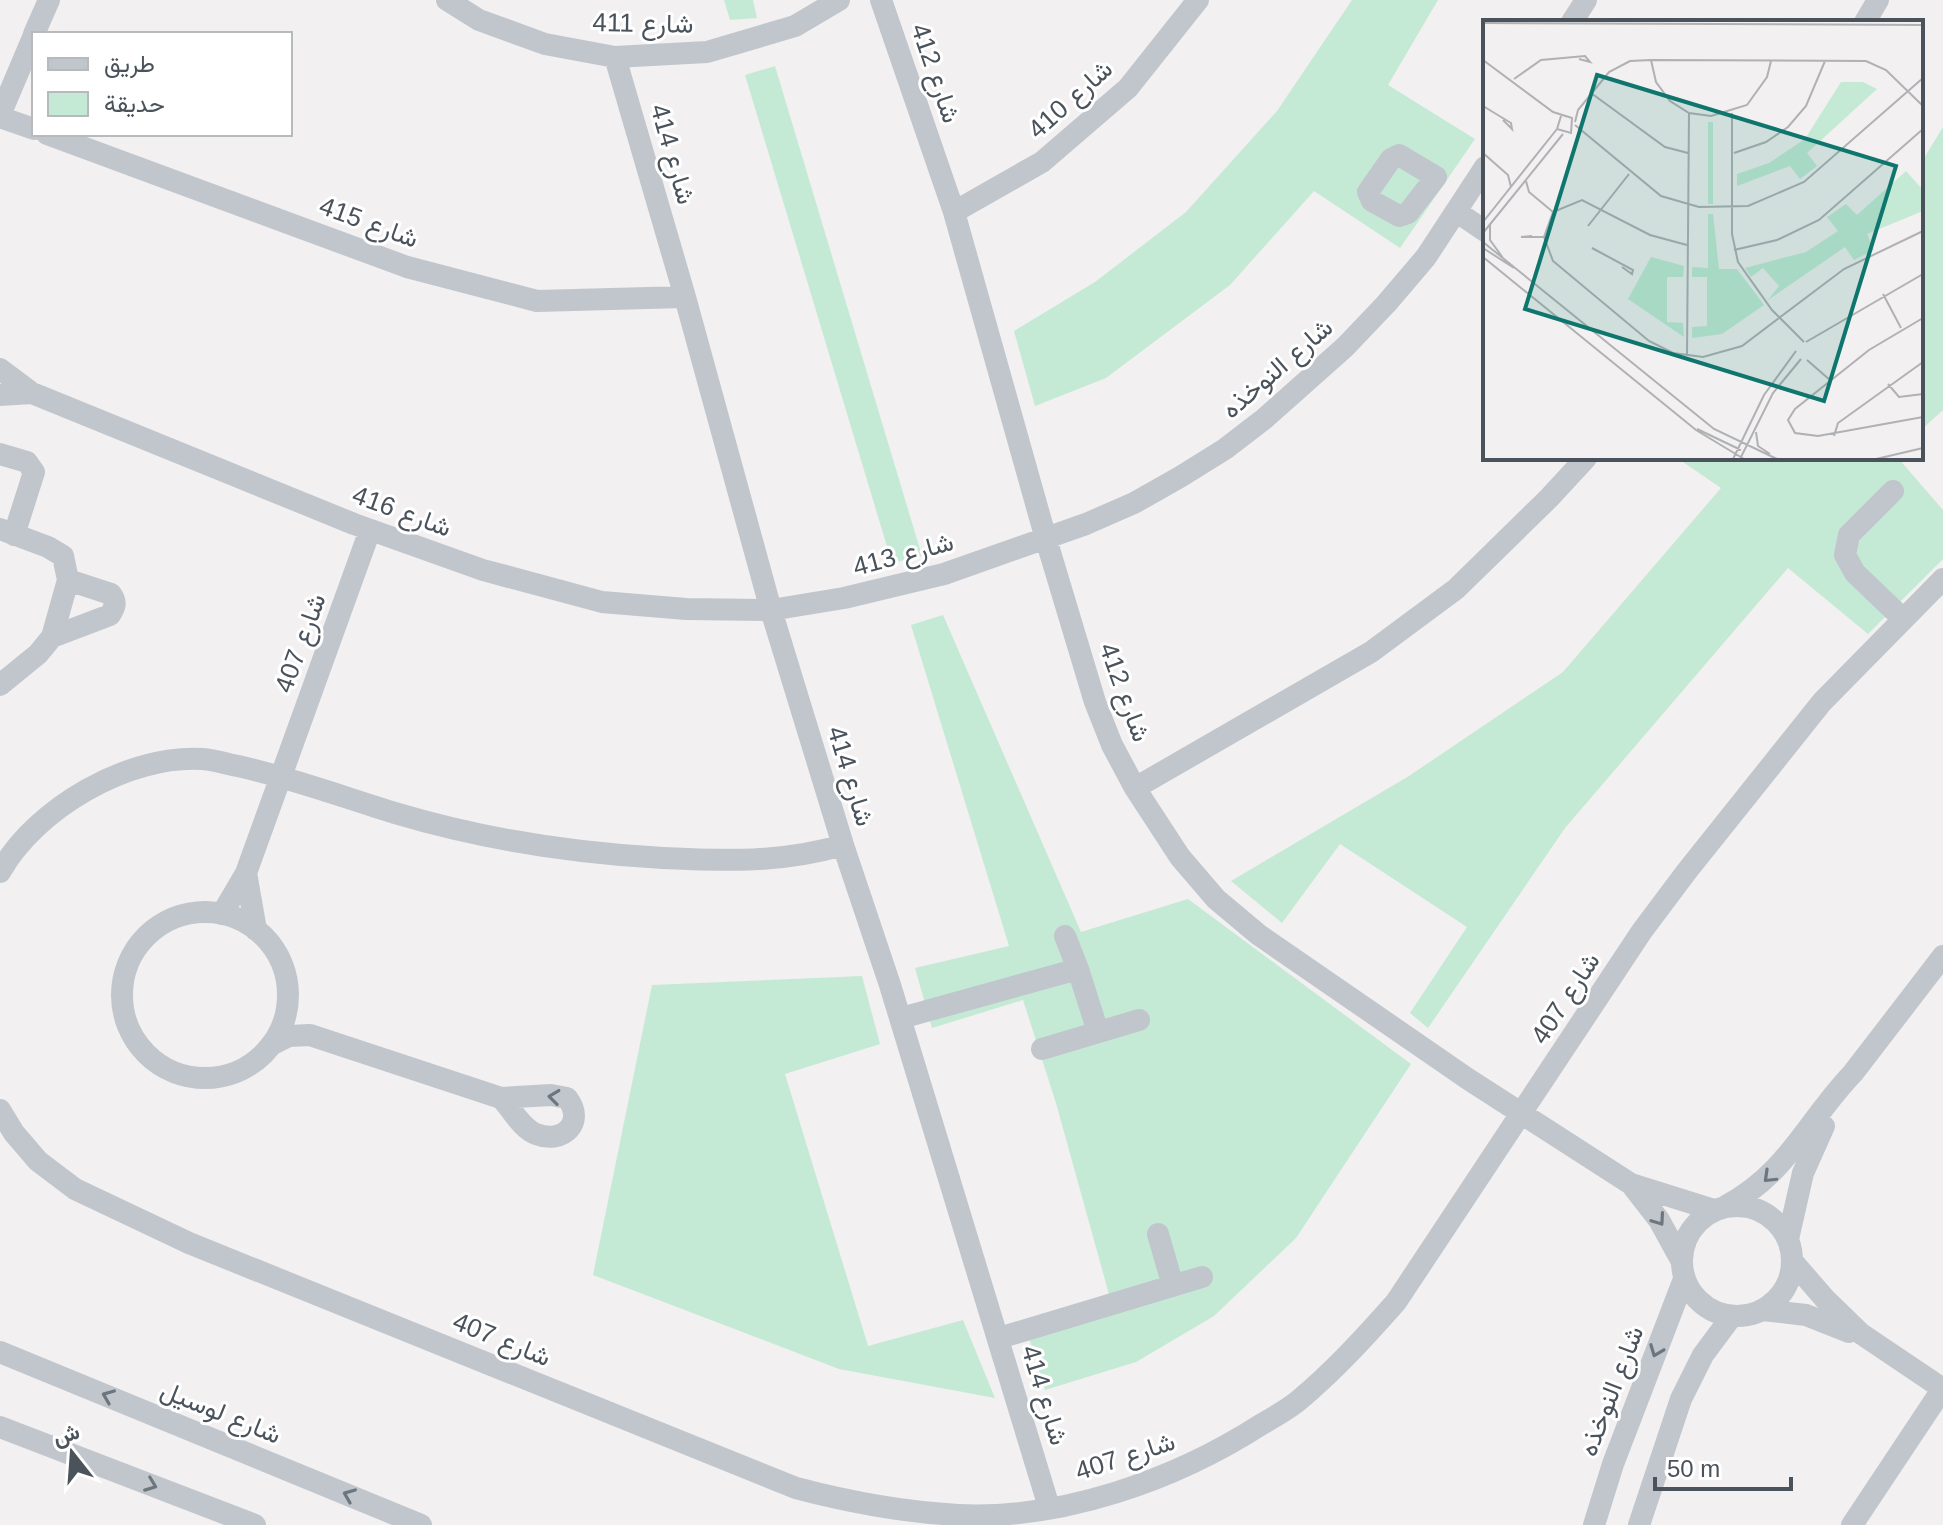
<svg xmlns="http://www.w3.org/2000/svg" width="1943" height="1525" font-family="Arial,Vazirmatn,sans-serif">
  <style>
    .green { fill: #c4ead5 }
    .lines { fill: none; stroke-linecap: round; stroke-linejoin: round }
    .minor { stroke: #c0c6cc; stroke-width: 22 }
    .oneway { stroke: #6d757d }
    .labels { text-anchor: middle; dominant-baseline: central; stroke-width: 6; stroke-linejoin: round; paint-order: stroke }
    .street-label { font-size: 26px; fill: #4a525b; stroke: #fff }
    .inset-road { fill: none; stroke: #afb1b4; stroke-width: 2 }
    .view { fill: #0f766e; fill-opacity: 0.15; stroke: #0f766e; stroke-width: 4 }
    .inset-edge { fill: none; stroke: #4a525b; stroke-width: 4 }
  </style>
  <rect width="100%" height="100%" fill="#f2f0f0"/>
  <!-- green -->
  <path class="green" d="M 724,0 L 753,0 L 757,18 L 730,20 Z
    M 1352,0 L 1438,0 L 1388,85 L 1475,139 L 1400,248 L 1314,191 L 1230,285 L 1106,378 L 1035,406 L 1014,331 L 1095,282 L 1186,212 L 1277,111 Z
    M 775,66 L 922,556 L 892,563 L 745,75 Z
    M 1943,127 L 1943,410 L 1921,430 L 1921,163 Z
    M 1677,458 L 1898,458 L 1943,510 L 1943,559 L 1868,634 L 1788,568 L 1565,828 L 1428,1028 L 1410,1013 L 1467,927 L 1340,844 L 1282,923 L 1231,881 L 1409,776 L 1563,672 L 1721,488 Z
    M 943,615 L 1081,932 L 1188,899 L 1411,1064 L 1296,1238 L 1214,1316 L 1136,1362 L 1045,1390 L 1025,1325 L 1110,1298 L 1056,1103 L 1023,1000 L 932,1028 L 915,968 L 1009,946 L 911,625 Z
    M 862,976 L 880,1044 L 785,1074 L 868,1346 L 963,1320 L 995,1398 L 839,1369 L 593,1275 L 652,985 Z"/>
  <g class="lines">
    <!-- minor -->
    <path class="minor" d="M 447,0 L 479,20 L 545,44 L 615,57 L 707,52 L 795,26 L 839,0
      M 881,0 L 954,212 L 1046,539 L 1095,702 L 1112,745 L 1135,788 L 1180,857 L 1216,899 L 1259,935 L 1468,1079 L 1631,1184 L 1714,1210
      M 1572,22 L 1586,0
      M 1865,22 L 1878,0
      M 34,34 L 49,0
      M 615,57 L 685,297 L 771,610 L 843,845 L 890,985 L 1049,1507
      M 0,115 L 34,35
      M 0,117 L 34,129
      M 47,134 L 407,267 L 537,301 L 685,297
      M 1399,155 L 1436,177 L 1408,213 L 1399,216 L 1372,201 L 1368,192 L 1391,159 Z
      M 954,212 L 1042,162 L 1128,88 L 1198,0
      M 1457,212 L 1485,231
      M 0,369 L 32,393 L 354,524 L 483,570 L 602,602 L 686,609 L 771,610 L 844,598 L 944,574 L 1086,524 L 1134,503 L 1180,477 L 1225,449 L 1264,419 L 1345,347 L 1386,304 L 1426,257 L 1485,167
      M 0,395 L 32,393
      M 0,454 L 27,462 L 34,472 L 14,535
      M 1893,491 L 1849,535 L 1845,555 L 1855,573 L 1903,619
      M 0,529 L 48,547 L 63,556 L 68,580 L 52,637 L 38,654 L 0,685
      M 52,637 L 110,615 C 115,607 117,602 111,594 L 68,580
      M 1135,788 L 1371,652 L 1456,589 L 1549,498 L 1586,458
      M 0,872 C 36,808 129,754 203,759 C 215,760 227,764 238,766 C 292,778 343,797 395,813 C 482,839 572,853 663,858 C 726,861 782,863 843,845
      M 246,873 L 256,930
      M122 995a83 83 0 1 1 166 0a83 83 0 1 1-166 0Z
      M 222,914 L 246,873 L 370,530
      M 1065,936 L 1078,969 L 1098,1032
      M 901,1018 L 1078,969
      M 271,1045 L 289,1036 L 310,1035 L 501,1098 C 512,1109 521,1128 536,1134 C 563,1145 586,1122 567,1098 L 551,1095 L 501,1098
      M 1042,1049 L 1139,1020
      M 0,1110 L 14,1133 L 38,1161 L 75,1189 L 189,1243 L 796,1488 C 849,1502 903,1512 958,1515 C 1062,1520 1175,1480 1262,1424 C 1274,1417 1287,1410 1298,1401 C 1334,1371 1365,1337 1396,1302 L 1642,931 L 1687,871 L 1822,702 L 1943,579
      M 1631,1184 L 1659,1220 L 1681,1260
      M1682 1261a55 55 0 1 1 110 0a55 55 0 1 1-110 0Z
      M 1726,1206 C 1788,1173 1807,1121 1853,1073 L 1943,956
      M 1158,1234 L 1173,1286
      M 1788,1239 L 1803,1173 L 1824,1126
      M 1793,1262 L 1825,1299 L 1860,1333 L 1943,1389
      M 1763,1310 L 1806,1315 L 1849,1332
      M 999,1338 L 1202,1277
      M 0,1352 L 421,1525
      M 0,1427 L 255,1525
      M 1594,1525 L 1613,1464 L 1684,1279
      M 1639,1525 L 1681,1399 L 1703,1355 L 1732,1316
      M 1852,1525 L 1943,1388"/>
  </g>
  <!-- one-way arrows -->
  <defs><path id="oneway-chevron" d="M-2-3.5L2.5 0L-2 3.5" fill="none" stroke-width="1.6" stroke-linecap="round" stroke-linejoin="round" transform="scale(2)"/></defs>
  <g class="oneway">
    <use href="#oneway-chevron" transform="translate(554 1097) rotate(-173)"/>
    <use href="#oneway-chevron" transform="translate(1769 1177) rotate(136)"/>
    <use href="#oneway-chevron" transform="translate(1659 1220) rotate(55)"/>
    <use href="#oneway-chevron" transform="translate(1656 1351) rotate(111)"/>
    <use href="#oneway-chevron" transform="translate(108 1396) rotate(-158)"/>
    <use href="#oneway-chevron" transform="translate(151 1485) rotate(21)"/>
    <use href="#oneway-chevron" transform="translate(349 1495) rotate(-158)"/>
  </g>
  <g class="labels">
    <!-- street labels -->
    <g class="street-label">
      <text transform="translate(643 23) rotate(1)">شارع 411</text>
      <text transform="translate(936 73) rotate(71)">شارع 412</text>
      <text transform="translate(1070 99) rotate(-42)">شارع 410</text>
      <text transform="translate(673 154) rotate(74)">شارع 414</text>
      <text transform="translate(369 222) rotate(20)">شارع 415</text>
      <text transform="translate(1277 368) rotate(-41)">شارع النوخذه</text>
      <text transform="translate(402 511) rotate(20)">شارع 416</text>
      <text transform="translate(903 554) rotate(-15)">شارع 413</text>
      <text transform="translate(300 643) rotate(-70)">شارع 407</text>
      <text transform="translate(1125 692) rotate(70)">شارع 412</text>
      <text transform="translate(851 776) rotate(73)">شارع 414</text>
      <text transform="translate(1565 998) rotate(-57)">شارع 407</text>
      <text transform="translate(502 1339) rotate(22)">شارع 407</text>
      <text transform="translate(1611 1391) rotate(-69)">شارع النوخذه</text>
      <text transform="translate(1045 1395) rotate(73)">شارع 414</text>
      <text transform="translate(221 1412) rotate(22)">شارع لوسيل</text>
      <text transform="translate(1125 1456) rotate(-18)">شارع 407</text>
    </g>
  </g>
  <!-- overview -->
  <g transform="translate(1483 20)">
    <rect width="440" height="440" fill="#f2f0f0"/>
    <path d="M 358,62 L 380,62 L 394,69 L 324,133 L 334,146 L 317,159 L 307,146 L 254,166 L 254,154 L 286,143 L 322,119 ZM 225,102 L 230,102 L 230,184 L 225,184 ZM 423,151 L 440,170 L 440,191 L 384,214 L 391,230 L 371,240 L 362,227 L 285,280 L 296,266 L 280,248 L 268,257 L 262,248 L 323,232 L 355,211 L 344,197 L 363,184 L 374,195 ZM 225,194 L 230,194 L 236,249 L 254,249 L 281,285 L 239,314 L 209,318 L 209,307 L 224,306 L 224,257 L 209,257 L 209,247 L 225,248 ZM 168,237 L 201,246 L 200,257 L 184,257 L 184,302 L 200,303 L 201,317 L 145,279 Z" fill="#c4ead5"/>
    <path class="inset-road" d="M 0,3 L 440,5M 0,40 L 70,92 L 89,98 L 88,113 L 74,109 L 78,96M 168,40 L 173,62 L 187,81 L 206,93 L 228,96 L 264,85 L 284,57 L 288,41M 31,59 L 58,40 L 102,36 L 107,42 L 96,39M 108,73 L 182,127 L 205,133M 0,86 L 28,103 L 29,109 L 20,100M 249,93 L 249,214 L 255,242 L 289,290 L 321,322M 92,102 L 95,90 L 126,52 L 147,41 L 168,40 L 383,41 L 403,50 L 440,86M 92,105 L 178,176 L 216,187 L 265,186 L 321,162 L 440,58M 0,133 L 25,155 L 28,167M 251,133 L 283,122 L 305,107 L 323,86 L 342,41M 43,161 L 46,172 L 70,192M 0,202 L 74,109M 7,205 L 7,220 L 20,238M 105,206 L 146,154M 0,213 L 80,114M 49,216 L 38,217 L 61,217M 0,222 L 231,409 L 294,439M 204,225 L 167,215 L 99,180 L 70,192 L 61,217 L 70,241 L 166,321 L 190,333 L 220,337 L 259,326 L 361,249 L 440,211M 0,228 L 31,248M 109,228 L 150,250 L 149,254 L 139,247M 251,230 L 294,220 L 336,200 L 440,109M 0,237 L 213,410 L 261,439M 400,274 L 418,308M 440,298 L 386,330 L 312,389 L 305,400 L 312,413 L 335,416 L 440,397M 323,322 L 440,254M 204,336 L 206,93M 324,340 L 347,360M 405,364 L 416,377 L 440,374M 214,409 L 258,430M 273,412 L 275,426 L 287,434M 351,416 L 355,403 L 440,342M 250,439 L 281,375 L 313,331M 257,439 L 290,373 L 318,339M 393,439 L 440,428"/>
    <path class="view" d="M 114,55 L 413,146 L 341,381 L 42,289 Z"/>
    <rect width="440" height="440" class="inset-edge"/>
  </g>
  <!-- legend -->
  <rect x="32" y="32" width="260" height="104" fill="#ffffff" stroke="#b7babd" stroke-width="2"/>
  <rect x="48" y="58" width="40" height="12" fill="#c0c6cc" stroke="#b7babd" stroke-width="2"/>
  <text x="104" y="72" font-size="24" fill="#4a525b">طريق</text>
  <rect x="48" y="92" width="40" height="24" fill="#c4ead5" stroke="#b7babd" stroke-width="2"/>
  <text x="104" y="112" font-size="24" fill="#4a525b">حديقة</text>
  <!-- north arrow -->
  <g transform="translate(72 1453) rotate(343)" stroke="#ffffff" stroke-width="6" paint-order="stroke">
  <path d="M0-6L14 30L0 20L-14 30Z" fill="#4a525b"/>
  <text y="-12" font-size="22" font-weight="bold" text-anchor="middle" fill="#4a525b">ش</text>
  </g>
  <!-- scale -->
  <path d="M1655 1477v12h136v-12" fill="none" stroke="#4a525b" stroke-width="4"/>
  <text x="1667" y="1477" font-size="24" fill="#4a525b" stroke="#ffffff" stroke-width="6" paint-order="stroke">50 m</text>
</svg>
